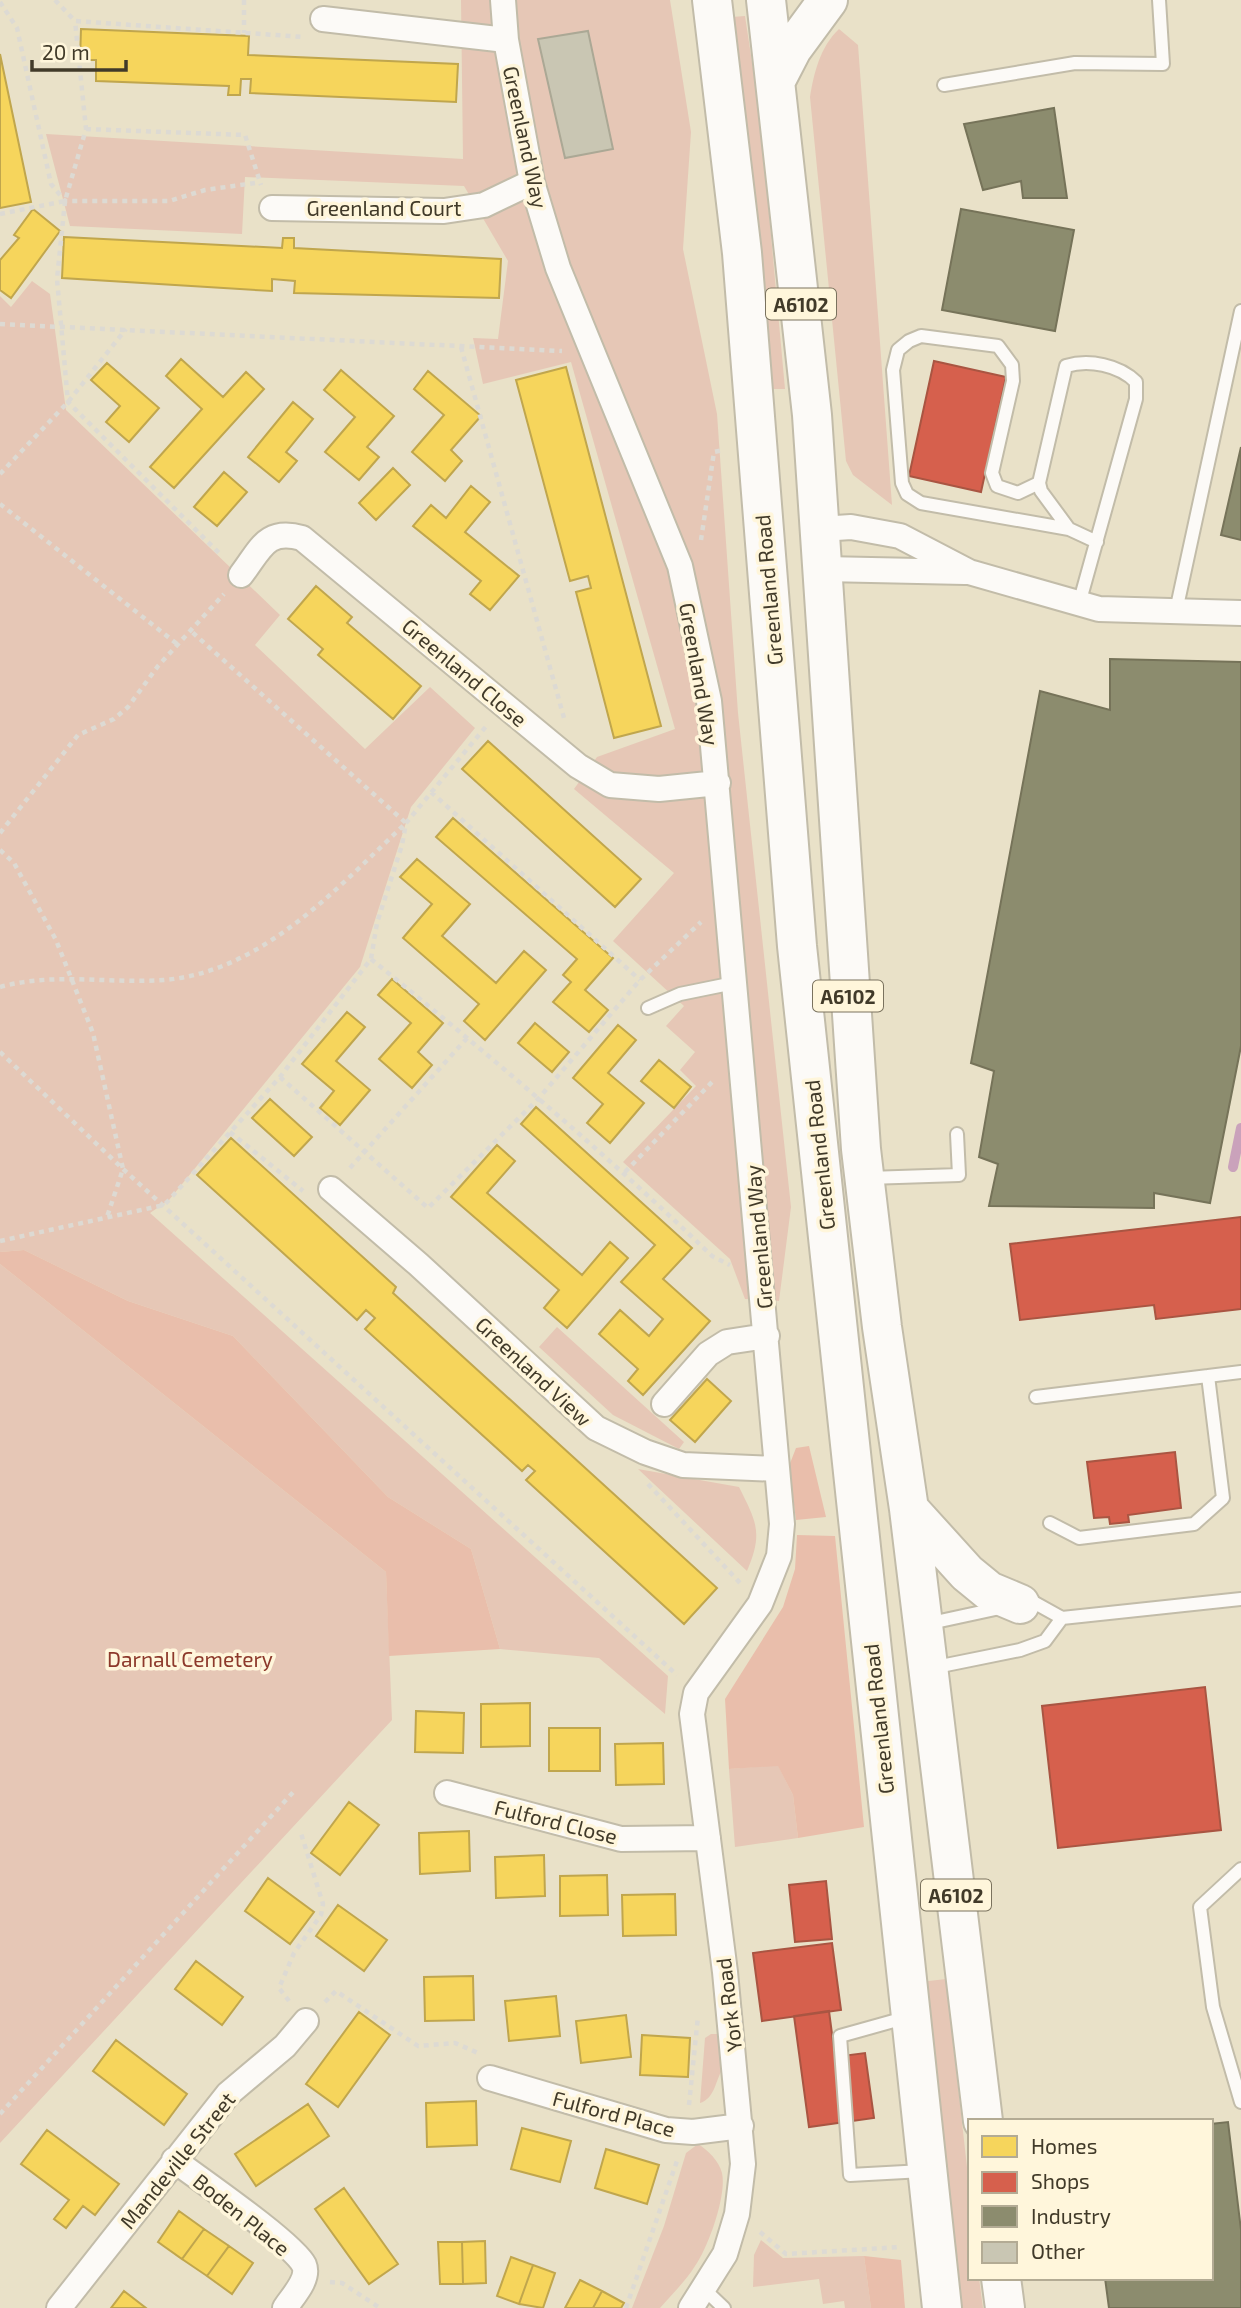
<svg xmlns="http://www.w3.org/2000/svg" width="1241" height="2308" font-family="'Exo 2',sans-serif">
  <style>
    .green { fill: #e6c7b6 }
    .forest { fill: #e9beab }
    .homes { fill: #f6d55c; stroke: #c0a64d; stroke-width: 2 }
    .shops { fill: #d6604d; stroke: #a95542; stroke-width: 2 }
    .industry { fill: #8c8c6e; stroke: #767359; stroke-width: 2 }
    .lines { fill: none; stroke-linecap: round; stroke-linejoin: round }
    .stream { stroke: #caa2bb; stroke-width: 10 }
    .building { fill: #c9c6b3; stroke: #aba895; stroke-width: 2 }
    .service-casing { stroke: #c2bca9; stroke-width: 16 }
    .minor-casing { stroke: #c2bca9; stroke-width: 28 }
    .trunk-casing { stroke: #c2bca9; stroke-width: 42 }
    .path { stroke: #dddad3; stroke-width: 4.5; stroke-dasharray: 5 5; stroke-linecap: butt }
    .service { stroke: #fcfaf7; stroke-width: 12 }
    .minor { stroke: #fcfaf7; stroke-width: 24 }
    .trunk { stroke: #fcfaf7; stroke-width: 38 }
    .labels { text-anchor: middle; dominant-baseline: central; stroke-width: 7; stroke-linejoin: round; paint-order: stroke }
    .shield { fill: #fff6db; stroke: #7a725e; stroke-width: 2 }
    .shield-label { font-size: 19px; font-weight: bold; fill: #413a29 }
    .street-label { font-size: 21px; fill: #413a29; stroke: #fff6db }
    .park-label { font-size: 21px; fill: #8d392b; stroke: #fff6db }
  </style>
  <rect width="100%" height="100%" fill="#e9e1c8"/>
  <!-- green -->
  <path class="green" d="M 461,0 L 670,0 L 691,132 L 683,249 L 717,414 L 738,713 L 791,1207 L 779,1301 L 745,1299 L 730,1259 L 623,1162 L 696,1086 L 680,1070 L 695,1052 L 666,1026 L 684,1006 L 613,941 L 674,873 L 574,789 L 597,757 L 675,729 L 571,362 L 483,384 L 473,338 L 498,339 L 508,261 L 464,186 L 245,177 L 242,234 L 70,226 L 46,134 L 463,159 Z
    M 745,16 L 760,115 L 785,389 L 772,389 L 732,17 Z
    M 839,29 L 858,45 L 892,505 L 853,475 L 846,461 L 810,97 C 814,73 820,47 839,29 Z
    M 32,281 L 50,294 L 66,410 L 280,615 L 255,645 L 365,749 L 430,687 L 475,728 L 411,807 L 360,967 L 169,1200 L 150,1213 L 668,1676 L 665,1714 L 599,1658 L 500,1649 L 471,1549 L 388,1497 L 233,1336 L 128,1301 L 24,1250 L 0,1252 L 0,296 L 11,307 Z
    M 0,1264 L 386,1572 L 392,1720 L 0,2143 Z
    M 557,1327 L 684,1442 L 679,1449 L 613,1415 L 539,1347 Z
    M 638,1469 L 739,1487 C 757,1523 763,1533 747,1571 Z
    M 778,1765 L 793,1795 L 798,1838 L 735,1847 L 729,1769 Z
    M 946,1979 L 970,2194 L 970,2278 L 979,2278 L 983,2308 L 956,2308 L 920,1982 Z
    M 711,2034 L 720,2034 L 724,2067 C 715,2079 716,2098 700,2103 L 705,2038 Z
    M 698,2144 C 708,2150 719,2161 722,2173 C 727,2195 708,2248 695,2266 C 685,2282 672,2294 660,2308 L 632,2308 L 664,2226 L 686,2153 Z
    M 761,2240 L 783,2258 L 864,2256 L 871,2308 L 845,2308 L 844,2301 L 823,2304 L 819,2279 L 753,2287 L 754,2255 Z"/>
  <!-- forest -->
  <path class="forest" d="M 24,1250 L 128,1301 L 233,1336 L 388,1497 L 471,1549 L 500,1649 L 389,1656 L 386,1572 L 0,1264 L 0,1252 Z
    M 809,1446 L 826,1517 L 796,1520 L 789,1466 L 796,1448 Z
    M 797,1535 L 835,1536 L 864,1827 L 798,1838 L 793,1795 L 778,1766 L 729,1769 L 725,1699 L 783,1607 L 795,1569 Z
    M 864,2256 L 901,2260 L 905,2308 L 871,2308 Z"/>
  <!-- homes -->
  <path class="homes" d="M 81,29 L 249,36 L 248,55 L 458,64 L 456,102 L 250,93 L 251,79 L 241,79 L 240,95 L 228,95 L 229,86 L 96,81 L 96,60 L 80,60 Z
    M 0,54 L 31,202 L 0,208 Z
    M 33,209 L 60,231 L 11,298 L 0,290 L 0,260 L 19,238 L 14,235 Z
    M 64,237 L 282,248 L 283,238 L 294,238 L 294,248 L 501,259 L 499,298 L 294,293 L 295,281 L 272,279 L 272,291 L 62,278 Z
    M 181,359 L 223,397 L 246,372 L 264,389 L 174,488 L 150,467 L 202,409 L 166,376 Z
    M 107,363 L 159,408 L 129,442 L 106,422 L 120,406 L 91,380 Z
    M 566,367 L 661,726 L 614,738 L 576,592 L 591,588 L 588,576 L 570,581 L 516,380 Z
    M 341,370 L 394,416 L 367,447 L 379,457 L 359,480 L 325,452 L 355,417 L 324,390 Z
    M 428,371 L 481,416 L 451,450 L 462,461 L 445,481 L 412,452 L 444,415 L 414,389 Z
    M 293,402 L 313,419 L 286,452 L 297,461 L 279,482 L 248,457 Z
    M 393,468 L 410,485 L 376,520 L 359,503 Z
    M 224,472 L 247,492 L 217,526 L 194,507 Z
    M 471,486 L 490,502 L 465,532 L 519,576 L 490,610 L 470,594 L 481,581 L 413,526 L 431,505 L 446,518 Z
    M 316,586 L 352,617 L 347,623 L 421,686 L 393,719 L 318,655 L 323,649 L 288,619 Z
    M 488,741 L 641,879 L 615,907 L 462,769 Z
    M 453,818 L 613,958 L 585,990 L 608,1010 L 589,1032 L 553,1002 L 571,982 L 563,975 L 577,959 L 436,837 Z
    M 417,859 L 470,904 L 442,936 L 496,983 L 524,951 L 546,970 L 485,1040 L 464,1021 L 479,1004 L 403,938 L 432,904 L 400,877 Z
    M 392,979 L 443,1023 L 418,1052 L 432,1065 L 412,1088 L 379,1059 L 411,1023 L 378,995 Z
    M 347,1012 L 365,1027 L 336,1061 L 370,1090 L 340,1125 L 320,1108 L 334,1091 L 302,1064 Z
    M 535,1023 L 569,1052 L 552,1072 L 518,1043 Z
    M 618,1025 L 636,1040 L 608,1073 L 644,1103 L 610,1143 L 587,1123 L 603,1104 L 573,1078 Z
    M 659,1060 L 691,1087 L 674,1108 L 641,1081 Z
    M 270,1099 L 312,1137 L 294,1156 L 252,1118 Z
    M 536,1107 L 692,1248 L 663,1279 L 710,1321 L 643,1395 L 628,1381 L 638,1369 L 599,1334 L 620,1310 L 649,1336 L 663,1319 L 621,1282 L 655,1245 L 521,1124 Z
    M 231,1138 L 396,1287 L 393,1293 L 717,1588 L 684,1624 L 526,1480 L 535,1471 L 528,1465 L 522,1471 L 365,1329 L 375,1318 L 366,1310 L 357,1320 L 197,1175 Z
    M 497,1145 L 515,1161 L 487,1193 L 582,1275 L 610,1242 L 628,1258 L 567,1328 L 544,1308 L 559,1290 L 451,1197 Z
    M 707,1379 L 731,1401 L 695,1442 L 670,1420 Z
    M 530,1703 L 530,1746 L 481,1747 L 481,1704 Z
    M 416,1711 L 464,1713 L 463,1753 L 415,1752 Z
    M 549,1728 L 600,1728 L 600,1771 L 549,1771 Z
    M 663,1743 L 664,1784 L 616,1785 L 615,1744 Z
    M 349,1802 L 379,1825 L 340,1875 L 311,1853 Z
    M 469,1831 L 470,1871 L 420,1874 L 419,1833 Z
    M 544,1855 L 545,1896 L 496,1898 L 495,1857 Z
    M 607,1875 L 608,1915 L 560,1916 L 560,1876 Z
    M 268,1878 L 314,1912 L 290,1944 L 245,1911 Z
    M 675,1894 L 676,1935 L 623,1936 L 622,1895 Z
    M 338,1905 L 387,1940 L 364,1971 L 316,1936 Z
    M 196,1961 L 243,1997 L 222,2025 L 175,1989 Z
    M 473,1976 L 474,2020 L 425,2021 L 424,1977 Z
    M 556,1996 L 560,2036 L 509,2041 L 505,2001 Z
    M 359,2012 L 390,2035 L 338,2107 L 306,2084 Z
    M 626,2015 L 631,2057 L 581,2063 L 576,2021 Z
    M 642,2035 L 690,2038 L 688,2077 L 640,2075 Z
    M 116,2040 L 187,2094 L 164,2125 L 93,2071 Z
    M 476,2101 L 477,2145 L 427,2147 L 426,2103 Z
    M 308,2104 L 329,2136 L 256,2186 L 235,2154 Z
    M 522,2128 L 571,2141 L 560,2182 L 511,2169 Z
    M 47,2130 L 119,2184 L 95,2215 L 83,2206 L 66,2228 L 54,2219 L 69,2200 L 21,2164 Z
    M 606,2149 L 659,2165 L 647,2204 L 595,2188 Z
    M 344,2188 L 398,2264 L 369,2284 L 315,2209 Z
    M 179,2211 L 204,2229 L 182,2259 L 158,2242 Z
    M 204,2229 L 229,2246 L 207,2276 L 182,2259 Z
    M 485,2241 L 486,2283 L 463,2284 L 462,2242 Z
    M 438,2242 L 462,2242 L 463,2284 L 440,2284 Z
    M 229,2246 L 253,2263 L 232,2294 L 207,2276 Z
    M 511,2257 L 533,2265 L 519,2304 L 497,2296 Z
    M 533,2265 L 555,2273 L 543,2308 L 519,2304 Z
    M 580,2280 L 602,2291 L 593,2308 L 565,2308 Z
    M 124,2291 L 146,2308 L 111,2308 Z
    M 602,2291 L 624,2303 L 621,2308 L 593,2308 Z"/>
  <!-- shops -->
  <path class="shops" d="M 934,361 L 1006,377 L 981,492 L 909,476 Z
    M 1241,1217 L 1241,1309 L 1156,1319 L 1154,1305 L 1020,1320 L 1010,1244 Z
    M 1175,1452 L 1181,1508 L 1128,1515 L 1129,1522 L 1110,1524 L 1109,1517 L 1094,1518 L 1087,1462 Z
    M 1205,1687 L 1221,1830 L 1058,1848 L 1042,1706 Z
    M 826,1881 L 832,1939 L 795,1942 L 789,1885 Z
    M 832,1943 L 841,2010 L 762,2021 L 753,1953 Z
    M 829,2011 L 835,2057 L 865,2053 L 874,2118 L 809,2127 L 794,2016 Z"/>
  <!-- industry -->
  <path class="industry" d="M 1054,108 L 1067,198 L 1023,198 L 1021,181 L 983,190 L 964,124 Z
    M 961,209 L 1074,230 L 1055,331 L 942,310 Z
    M 1241,447 L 1241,540 L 1221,535 Z
    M 1110,659 L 1241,662 L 1241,1046 L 1210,1203 L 1154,1193 L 1154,1208 L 989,1206 L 998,1164 L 979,1157 L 994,1071 L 971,1063 L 1040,691 L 1110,710 Z
    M 1228,2122 L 1241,2230 L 1241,2308 L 1109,2308 L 1105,2278 L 1211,2278 L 1211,2124 Z"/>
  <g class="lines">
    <!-- stream -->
    <path class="stream" d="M 1233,1167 L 1241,1128"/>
  </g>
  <!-- building -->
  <path class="building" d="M 588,31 L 613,149 L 565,158 L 538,39 Z"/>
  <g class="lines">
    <defs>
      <path id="service" d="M 944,85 L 1075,63 L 1163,64 L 1159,0
        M 1039,483 L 1041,491 L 1069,529
        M 1079,604 L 1136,399 L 1136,382 C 1119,365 1089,359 1066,366 L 1039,483 L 1018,493 L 997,486 L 992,473 L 1013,381 L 1012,365 L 998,346 L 921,336 L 909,341 L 898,350 L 893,370 L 902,483 L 907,494 L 921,503 L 1069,529 L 1097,542
        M 1176,611 L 1241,311
        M 648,1008 L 680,994 L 734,983
        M 868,1178 L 959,1175 L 957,1134
        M 1036,1397 L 1241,1372
        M 1050,1523 L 1079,1538 L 1194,1524 L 1223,1498 L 1208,1376
        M 1025,1603 L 1035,1603 L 1062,1618 L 1241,1599
        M 926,1624 L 1000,1608
        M 931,1668 L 1020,1650 L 1045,1641 L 1062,1618
        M 1241,1869 L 1200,1907 L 1213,2007 L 1241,2102
        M 908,2017 L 840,2036 L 850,2175 L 923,2171
        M 705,2290 L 724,2308"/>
      <path id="minor" d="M 503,0 L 506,40 L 532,182 L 558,268 L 680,566 L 709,701 L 782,1524 L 779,1556 L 760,1604 L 696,1693 L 692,1714 L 725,1972 L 743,2164 L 737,2214 L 725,2254 L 691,2308
        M 323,19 L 506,40
        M 272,208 L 444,211 L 484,205 L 532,182
        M 821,529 L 851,527 L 900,536 L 969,572 L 1099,609 L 1241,613
        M 824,569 L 965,572
        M 241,575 C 261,549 266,528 302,538 L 578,766 L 610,785 L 659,789 L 718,783
        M 331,1189 L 418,1264 L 596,1428 L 645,1452 L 683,1465 L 777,1469
        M 664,1404 L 708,1354 L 727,1342 L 767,1336
        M 447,1793 L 621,1839 L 708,1838
        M 490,2078 L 666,2130 L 693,2132 L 741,2126
        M 174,2160 C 198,2178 294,2244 304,2265 C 310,2279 292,2297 285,2308
        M 59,2308 L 228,2094 L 285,2046 L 306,2021"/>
      <path id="trunk" d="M 712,0 L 742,253 L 797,946 L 942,2308
        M 766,0 L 812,415 L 861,1149 L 882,1327 L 909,1509 L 983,2121
        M 776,80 L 792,49 L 828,0
        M 909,1509 L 967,1573 L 989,1591 L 1020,1604
        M 1001,2278 L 1005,2308"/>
    </defs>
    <!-- service casing -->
    <use href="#service" class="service-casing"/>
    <!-- minor casing -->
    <use href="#minor" class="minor-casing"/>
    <!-- trunk casing -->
    <use href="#trunk" class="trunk-casing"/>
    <!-- path -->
    <path class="path" d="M 55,0 L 75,21 L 304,37
      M 244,0 L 244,33
      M 0,2 L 17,28 L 51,184 L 65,201 L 169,201 L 205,190 L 255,183
      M 86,129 L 245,135 L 261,185
      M 65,201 L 57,279 L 68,402 L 221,555
      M 0,214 L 65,201 L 86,129 L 75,21
      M 0,324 L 562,351
      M 461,347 L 564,718
      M 0,474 L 68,402 L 126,329
      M 0,504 L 177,644
      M 701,540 L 714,452 L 724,450
      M 431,792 L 640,980
      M 0,833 L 78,735 L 114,719 L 128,707 L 158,666 L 224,594
      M 0,850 L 14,863 L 56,940 L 93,1033 L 123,1169 L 107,1217
      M 371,959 C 488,1054 603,1151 712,1256 L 730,1265
      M 0,987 C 54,972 109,984 164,980 C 263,972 339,886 406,823 L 192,632
      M 0,1052 L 123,1169 L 677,1675
      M 280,1077 L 428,1208 L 539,1098 L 640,980 L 701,922
      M 230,1132 L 303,1191
      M 350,1168 L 468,1037
      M 625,1172 L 714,1080
      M 0,1241 L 164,1205 L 169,1200 L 280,1077 L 371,959 L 377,923 L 402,845 L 406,823 L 488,724
      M 648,1484 L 740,1583
      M 289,2001 L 279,1988 L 294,1953 L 321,1915 L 323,1904 L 300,1830
      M 325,2002 L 336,1991 L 418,2046 L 455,2043 L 478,2053
      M 689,2105 L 698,2016
      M 0,2114 L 296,1789
      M 760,2232 L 786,2254 L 901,2247
      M 330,2282 L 342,2283 L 380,2308
      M 626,2308 L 678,2158"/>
    <!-- service -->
    <use href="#service" class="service"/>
    <!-- minor -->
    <use href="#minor" class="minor"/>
    <!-- trunk -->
    <use href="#trunk" class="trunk"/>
  </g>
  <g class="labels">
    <!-- shield labels -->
    <g class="shield">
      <rect x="766" y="288.5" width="70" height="31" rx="5"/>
      <rect x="813" y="980.5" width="70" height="31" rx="5"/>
      <rect x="921" y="1879.5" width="70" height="31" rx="5"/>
    </g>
    <g class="shield-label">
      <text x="801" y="304">A6102</text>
      <text x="848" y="996">A6102</text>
      <text x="956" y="1895">A6102</text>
    </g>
    <!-- street labels -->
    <g class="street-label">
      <text transform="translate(526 137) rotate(78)">Greenland Way</text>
      <text x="384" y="207">Greenland Court</text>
      <text transform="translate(768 590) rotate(-95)">Greenland Road</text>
      <text transform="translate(465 672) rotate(40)">Greenland Close</text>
      <text transform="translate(700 674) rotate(80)">Greenland Way</text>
      <text transform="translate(819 1155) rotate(-96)">Greenland Road</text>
      <text transform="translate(758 1237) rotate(-95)">Greenland Way</text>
      <text transform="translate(534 1371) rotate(43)">Greenland View</text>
      <text transform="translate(878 1719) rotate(-96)">Greenland Road</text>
      <text transform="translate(556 1821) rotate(14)">Fulford Close</text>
      <text transform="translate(728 2005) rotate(-97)">York Road</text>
      <text transform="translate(614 2113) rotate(15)">Fulford Place</text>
      <text transform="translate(177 2160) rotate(-51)">Mandeville Street</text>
      <text transform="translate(242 2214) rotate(39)">Boden Place</text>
    </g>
    <!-- park labels -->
    <g class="park-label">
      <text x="190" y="1658">Darnall Cemetery</text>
    </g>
  </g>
  <!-- legend -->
  <rect x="968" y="2119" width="245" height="161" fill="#fff6db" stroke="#b3ab94" stroke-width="2"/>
  <rect x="982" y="2136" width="35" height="21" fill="#f6d55c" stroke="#b3ab94" stroke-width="2"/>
  <text x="1031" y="2154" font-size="21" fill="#413a29">Homes</text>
  <rect x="982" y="2172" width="35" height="21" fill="#d6604d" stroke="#b3ab94" stroke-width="2"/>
  <text x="1031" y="2189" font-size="21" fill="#413a29">Shops</text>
  <rect x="982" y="2206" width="35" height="21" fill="#8c8c6e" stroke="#b3ab94" stroke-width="2"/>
  <text x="1031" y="2224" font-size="21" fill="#413a29">Industry</text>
  <rect x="982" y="2242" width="35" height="21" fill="#c9c6b3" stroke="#b3ab94" stroke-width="2"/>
  <text x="1031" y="2259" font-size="21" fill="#413a29">Other</text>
  <!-- scale -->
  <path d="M32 60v10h94v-10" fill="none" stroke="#413a29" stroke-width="3.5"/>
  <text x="42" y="60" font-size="21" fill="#413a29" stroke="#fff6db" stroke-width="5" paint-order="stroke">20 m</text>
</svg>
